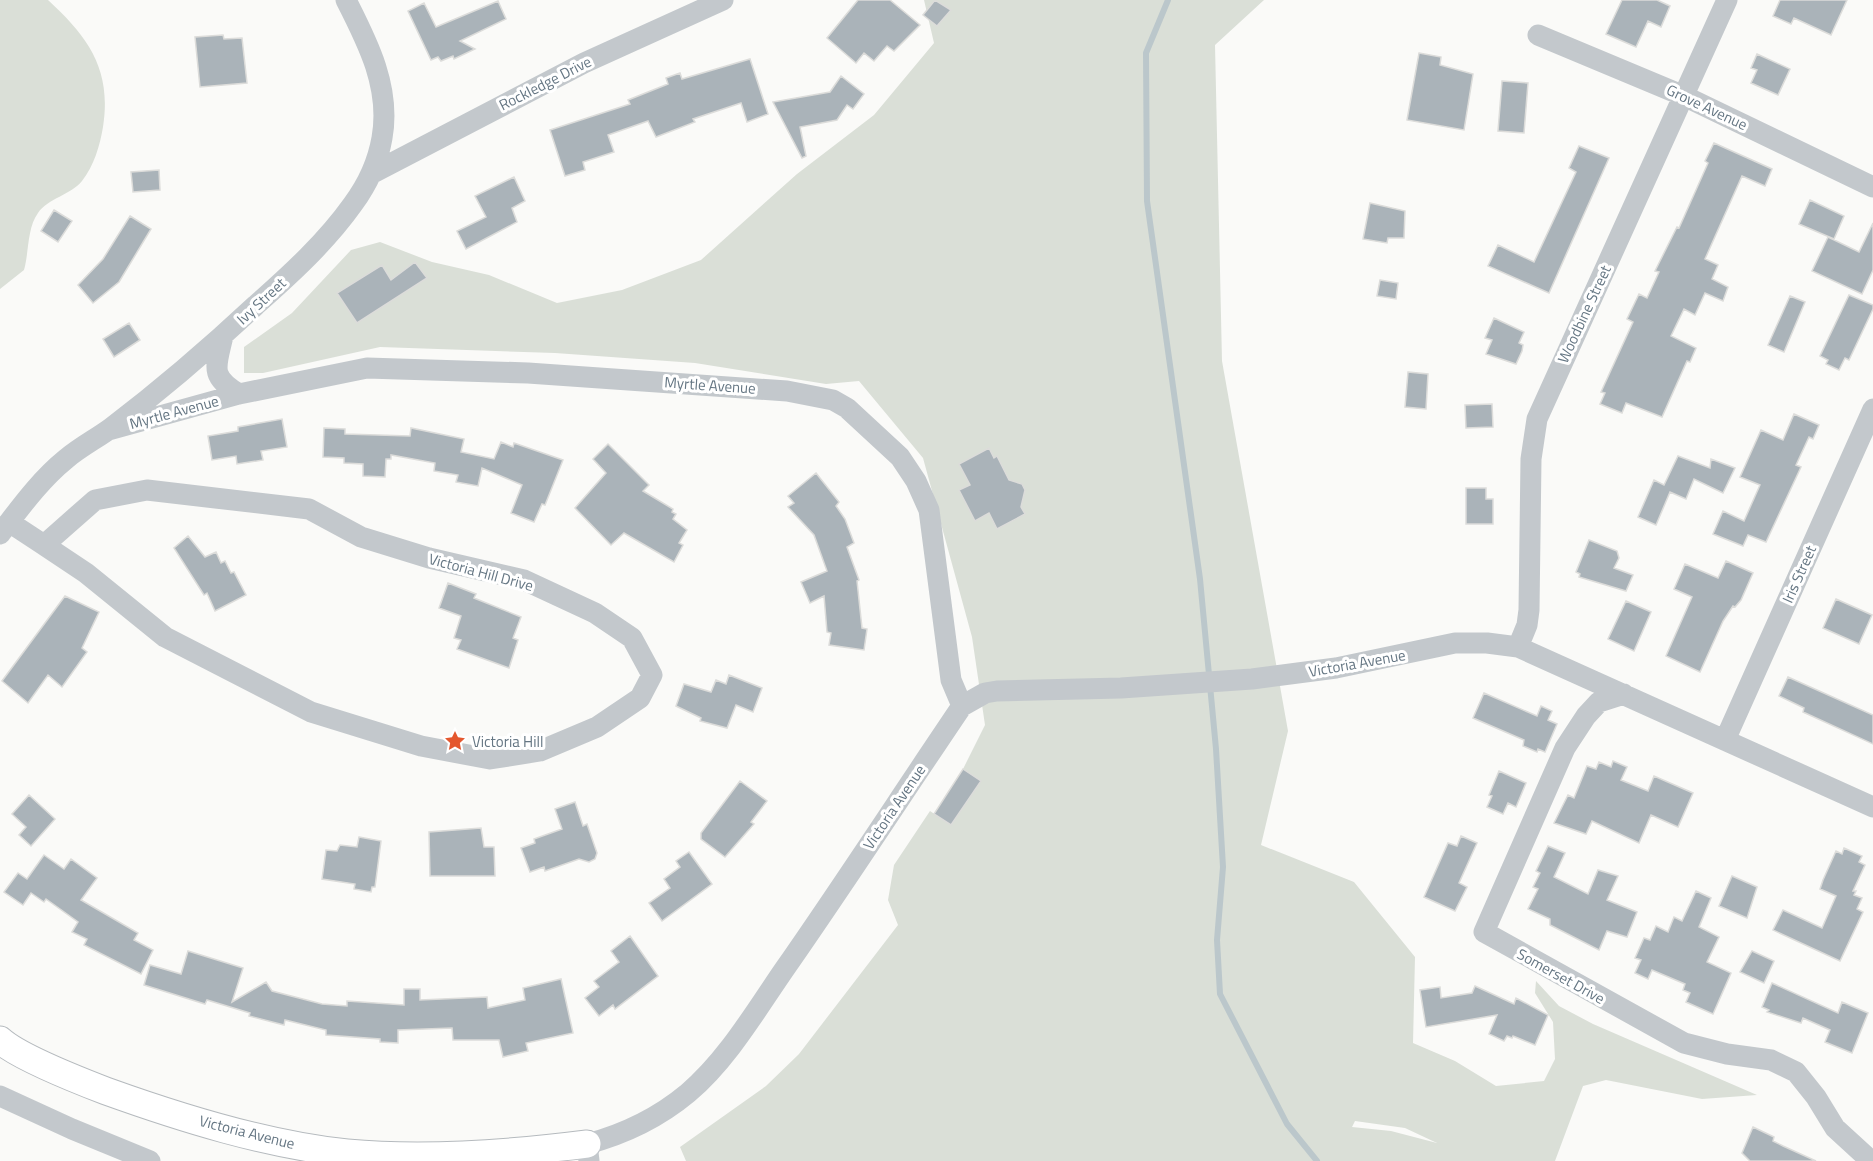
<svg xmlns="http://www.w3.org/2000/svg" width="1873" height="1161" font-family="'Titillium Web',sans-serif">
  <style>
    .green { fill: #dadfd7; fill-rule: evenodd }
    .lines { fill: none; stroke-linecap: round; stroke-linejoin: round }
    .stream { stroke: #bbc7cb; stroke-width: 6 }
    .building { fill: #aab3b9; stroke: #dcdcda; stroke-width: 1.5 }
    .major-casing { stroke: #b5babe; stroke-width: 29 }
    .minor { stroke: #c3c8cc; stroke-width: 21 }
    .major { stroke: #fff; stroke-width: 27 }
    .labels { text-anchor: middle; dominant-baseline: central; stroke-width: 6; stroke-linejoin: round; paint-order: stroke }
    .street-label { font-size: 15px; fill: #657683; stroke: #fff }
    .poi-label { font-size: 15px; fill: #657683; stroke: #fff; text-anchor: start }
  </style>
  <rect width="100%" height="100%" fill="#fafaf8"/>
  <!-- green -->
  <path class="green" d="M 0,0 L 48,0 C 88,37 112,69 103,127 C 100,145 94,166 82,181 C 71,195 48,198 38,213 C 27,228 29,253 24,270 L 0,289 Z
    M 924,0 L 1264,0 L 1215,45 L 1222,361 L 1288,731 L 1261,845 L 1354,882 L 1415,957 L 1413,1043 L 1455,1061 L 1496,1086 L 1544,1081 L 1555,1059 L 1553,1022 L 1535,993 L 1536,981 L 1559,1006 L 1593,1024 L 1757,1095 L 1702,1099 L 1606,1080 L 1583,1086 L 1555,1161 L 686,1161 L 680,1147 L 766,1086 L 799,1054 L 898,925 L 888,900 L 894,865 L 930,811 L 951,825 L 981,781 L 963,769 L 985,725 L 972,637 L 923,458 L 859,381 L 826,384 L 695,363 L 555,353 L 380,347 L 263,373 L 244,373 L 244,347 L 292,313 L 351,250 L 380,242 L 432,262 L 489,275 L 557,303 L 622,290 L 701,260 L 797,174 L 874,115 L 934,43 ZM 1355,1121 L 1405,1128 L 1437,1143 L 1391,1131 L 1352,1127 Z"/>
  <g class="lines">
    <!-- stream -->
    <path class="stream" d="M 1168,0 L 1146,53 L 1147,201 L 1200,579 L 1216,749 L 1223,867 L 1217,940 L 1220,994 L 1287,1124 L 1317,1161"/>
  </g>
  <!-- building -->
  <path class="building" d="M 858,0 L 890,0 L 920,25 L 894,51 L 887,46 L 874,61 L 864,53 L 856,63 L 827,38 Z
    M 935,0 L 951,10 L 937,26 L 923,15 Z
    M 1622,0 L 1657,0 L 1670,6 L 1661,27 L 1648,21 L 1636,47 L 1606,34 Z
    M 1780,0 L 1847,0 L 1831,35 L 1794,18 L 1791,24 L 1773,16 Z
    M 498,1 L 506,19 L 460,41 L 475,49 L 454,59 L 453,56 L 441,61 L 438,57 L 431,60 L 408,11 L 424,3 L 436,27 Z
    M 223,35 L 224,39 L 242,38 L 247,83 L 200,87 L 195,37 Z
    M 1419,53 L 1441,57 L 1440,65 L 1473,74 L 1464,130 L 1407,120 Z
    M 1757,54 L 1790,69 L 1778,95 L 1751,83 L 1757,70 L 1751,68 Z
    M 750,59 L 768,114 L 747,122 L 741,103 L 693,119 L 695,122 L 656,137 L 648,121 L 608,135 L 614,152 L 583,162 L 585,170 L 565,176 L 550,130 L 630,104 L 628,100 L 668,84 L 666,78 L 680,73 L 682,79 Z
    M 841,76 L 864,94 L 853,109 L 847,105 L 837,120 L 800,127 L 806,156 L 802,158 L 773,102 L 830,92 Z
    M 1502,81 L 1528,83 L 1524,133 L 1498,131 Z
    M 1714,143 L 1772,169 L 1765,186 L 1742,176 L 1705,259 L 1718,265 L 1712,279 L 1728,287 L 1723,301 L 1705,293 L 1695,315 L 1684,309 L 1671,336 L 1696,348 L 1690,362 L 1687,361 L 1662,417 L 1626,403 L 1622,413 L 1600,404 L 1605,393 L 1601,392 L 1633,322 L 1627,319 L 1639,294 L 1647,298 L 1659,272 L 1655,271 L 1677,227 L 1679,228 L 1708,163 L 1705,161 Z
    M 1579,146 L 1609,158 L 1549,293 L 1488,266 L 1498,245 L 1534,262 L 1576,172 L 1569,168 Z
    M 159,170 L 160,190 L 133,192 L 131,172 Z
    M 514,177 L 525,201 L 512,208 L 517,222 L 466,249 L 457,231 L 486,217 L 475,196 Z
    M 1810,200 L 1844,216 L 1834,239 L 1799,224 Z
    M 1370,203 L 1405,211 L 1404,238 L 1388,238 L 1387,243 L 1363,239 Z
    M 54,210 L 72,221 L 58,242 L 41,231 Z
    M 130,216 L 151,229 L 119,282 L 93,303 L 78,285 L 103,259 Z
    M 1873,223 L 1873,270 L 1862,294 L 1812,271 L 1828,237 L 1859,252 Z
    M 415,262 L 427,278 L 357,323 L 337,293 L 382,265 L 391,280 Z
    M 1380,280 L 1398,283 L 1396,299 L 1377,296 Z
    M 1849,295 L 1873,305 L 1873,309 L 1849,360 L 1845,358 L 1839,370 L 1826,364 L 1828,360 L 1820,356 Z
    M 1790,296 L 1805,302 L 1784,352 L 1768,345 Z
    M 1494,318 L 1524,332 L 1519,343 L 1523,345 L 1522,351 L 1516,364 L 1486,354 L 1492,340 L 1485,338 Z
    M 129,323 L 140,340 L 114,357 L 103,339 Z
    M 1408,372 L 1428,374 L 1426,409 L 1405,407 Z
    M 1492,404 L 1493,427 L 1466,428 L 1465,405 Z
    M 1794,414 L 1819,425 L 1813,439 L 1809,437 L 1796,465 L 1801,467 L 1766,542 L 1748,535 L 1743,546 L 1713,534 L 1723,511 L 1744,521 L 1760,485 L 1740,477 L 1761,430 L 1783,440 Z
    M 282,419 L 287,447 L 261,451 L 263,460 L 237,464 L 236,456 L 212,460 L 208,436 L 238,431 L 238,427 Z
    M 324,428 L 345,429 L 345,434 L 410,436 L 411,428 L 464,439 L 461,452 L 494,459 L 501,442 L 513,447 L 514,443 L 563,460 L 545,505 L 542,504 L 534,522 L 511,513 L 522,485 L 482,468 L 478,486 L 456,482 L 458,475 L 434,471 L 435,463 L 391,455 L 391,459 L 386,459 L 385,477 L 363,476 L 363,464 L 344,463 L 344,458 L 323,457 Z
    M 608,444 L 649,485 L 643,491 L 673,509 L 672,512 L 676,514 L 673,519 L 687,530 L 679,543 L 683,545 L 674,562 L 624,533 L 611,545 L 575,508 L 606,473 L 593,459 Z
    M 989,448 L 994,458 L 997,456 L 1009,480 L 1022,484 L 1025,490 L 1021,507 L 1025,514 L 997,529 L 989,513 L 975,521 L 959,490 L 970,485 L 959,464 Z
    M 1678,456 L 1710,468 L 1711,459 L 1735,468 L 1723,493 L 1694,479 L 1686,499 L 1670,492 L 1656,525 L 1638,517 L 1654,480 L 1664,485 Z
    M 816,473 L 839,502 L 836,506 L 845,519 L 854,543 L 847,547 L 859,580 L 857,581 L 862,628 L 867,629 L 864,650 L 829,645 L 831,633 L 827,632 L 824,596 L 810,603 L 801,582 L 827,571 L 814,535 L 788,507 L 794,503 L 788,496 Z
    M 1466,488 L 1486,488 L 1486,499 L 1493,499 L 1493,524 L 1466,524 Z
    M 188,536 L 205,557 L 216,552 L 221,563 L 225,561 L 231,573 L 234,572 L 246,595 L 215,611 L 207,593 L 204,595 L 174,548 Z
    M 1589,540 L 1617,551 L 1619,558 L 1614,568 L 1633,575 L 1626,591 L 1579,577 L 1580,574 L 1576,572 Z
    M 1726,561 L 1753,573 L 1741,600 L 1735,607 L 1733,606 L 1723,621 L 1700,672 L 1666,656 L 1692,597 L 1674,589 L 1685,564 L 1718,578 Z
    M 448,583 L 476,594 L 474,598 L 521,617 L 513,638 L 518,640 L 509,668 L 457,649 L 461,640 L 454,638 L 461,616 L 439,608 Z
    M 65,596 L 99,612 L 82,648 L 87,652 L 62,687 L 48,675 L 28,703 L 2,681 Z
    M 1836,599 L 1872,615 L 1859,644 L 1823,628 Z
    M 1626,601 L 1651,612 L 1634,651 L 1608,639 Z
    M 729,675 L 762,688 L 753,712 L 736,705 L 727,728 L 700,721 L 701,718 L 676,706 L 684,684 L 711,692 L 716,680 L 726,684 Z
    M 1788,677 L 1873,715 L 1873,744 L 1803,712 L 1804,708 L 1779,696 Z
    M 1484,693 L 1537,716 L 1541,706 L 1552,711 L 1548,720 L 1557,724 L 1545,752 L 1538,749 L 1537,752 L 1523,746 L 1524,740 L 1473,718 Z
    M 1613,761 L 1627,767 L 1621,780 L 1648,791 L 1654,776 L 1693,793 L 1678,827 L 1651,815 L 1639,843 L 1592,821 L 1586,834 L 1554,823 L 1568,795 L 1574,798 L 1587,766 L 1596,769 L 1599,762 L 1611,767 Z
    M 963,769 L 981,781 L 951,825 L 934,814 Z
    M 1499,771 L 1526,783 L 1516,807 L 1508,803 L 1503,814 L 1487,807 L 1492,796 L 1489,795 Z
    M 740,781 L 767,801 L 751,822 L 754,824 L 725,857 L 701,839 L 701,833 Z
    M 29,795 L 55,819 L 31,846 L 19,835 L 26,827 L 12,814 Z
    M 575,802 L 583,826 L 587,824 L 597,853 L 595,859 L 589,862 L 579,859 L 545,871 L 544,867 L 530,872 L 521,848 L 535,843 L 534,839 L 562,829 L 555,809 Z
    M 481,828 L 484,847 L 494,847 L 495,876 L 430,876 L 429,832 Z
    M 1461,836 L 1477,843 L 1459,883 L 1467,887 L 1455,911 L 1424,897 L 1448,843 L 1457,846 Z
    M 359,837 L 381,841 L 375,887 L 372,887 L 371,892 L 354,889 L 355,884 L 322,879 L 326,850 L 337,851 L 340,845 L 357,847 Z
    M 1548,846 L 1565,853 L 1554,877 L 1588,894 L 1598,870 L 1618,876 L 1607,900 L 1637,912 L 1627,937 L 1607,931 L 1599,950 L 1550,925 L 1550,919 L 1528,909 L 1538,889 L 1533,887 L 1540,873 L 1536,871 Z
    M 1844,848 L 1862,856 L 1859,862 L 1865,865 L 1853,891 L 1856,891 L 1854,895 L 1862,898 L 1857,909 L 1863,912 L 1840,961 L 1773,930 L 1783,910 L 1822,928 L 1836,896 L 1820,889 L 1823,880 L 1836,851 L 1842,854 Z
    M 689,852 L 712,884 L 662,921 L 649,903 L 670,888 L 664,879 L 680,867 L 676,861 Z
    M 44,855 L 64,869 L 71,859 L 97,878 L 81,900 L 138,933 L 134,940 L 153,950 L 141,974 L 84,945 L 87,939 L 72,932 L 78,922 L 46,899 L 44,902 L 31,893 L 23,905 L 4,892 L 18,873 L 27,879 Z
    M 1732,876 L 1757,887 L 1747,918 L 1719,906 Z
    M 1696,891 L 1711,898 L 1699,927 L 1719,937 L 1707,962 L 1731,973 L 1713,1014 L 1686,1002 L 1690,993 L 1683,990 L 1685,984 L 1652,970 L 1648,979 L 1635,973 L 1641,960 L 1635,958 L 1644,938 L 1650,940 L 1656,926 L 1668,932 L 1674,917 L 1682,921 Z
    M 630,936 L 658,976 L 615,1009 L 613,1005 L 599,1016 L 585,998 L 599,987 L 594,981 L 619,962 L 611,951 Z
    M 188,951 L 243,968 L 232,1002 L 266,982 L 272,991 L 322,1004 L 347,1006 L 347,1001 L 404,1005 L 404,989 L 420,989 L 420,1000 L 487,997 L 488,1008 L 525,1000 L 523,988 L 561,979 L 573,1033 L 526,1043 L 528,1051 L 503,1057 L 499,1040 L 453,1040 L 452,1028 L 398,1030 L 398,1043 L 380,1042 L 380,1039 L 326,1035 L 326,1030 L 285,1020 L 284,1025 L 249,1016 L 250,1013 L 207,1000 L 205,1004 L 144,985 L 150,965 L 181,974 Z
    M 1752,951 L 1774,961 L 1764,983 L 1740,972 Z
    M 1772,983 L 1838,1013 L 1842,1002 L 1868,1013 L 1852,1053 L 1825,1042 L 1830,1030 L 1803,1018 L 1801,1023 L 1767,1012 L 1769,1010 L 1762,1007 Z
    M 1475,986 L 1514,1004 L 1516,998 L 1548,1015 L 1535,1045 L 1513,1036 L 1512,1038 L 1507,1036 L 1504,1041 L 1489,1034 L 1497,1015 L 1426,1027 L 1420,990 L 1440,987 L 1441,998 L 1472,993 Z
    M 1753,1127 L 1774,1137 L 1773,1141 L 1783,1146 L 1816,1161 L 1750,1161 L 1742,1153 Z"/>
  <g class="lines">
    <defs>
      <path id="major" d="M 0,1040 C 19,1057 80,1081 106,1091 C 181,1118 267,1145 347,1153 C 426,1160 508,1154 587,1144"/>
    </defs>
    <!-- major casing -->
    <use href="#major" class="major-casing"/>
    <!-- minor -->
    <path class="minor" d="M 1538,35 L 1684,96 L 1873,187
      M 371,174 L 584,63 L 723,0
      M 223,336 C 216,367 209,376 239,394
      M 109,430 L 239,394 L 367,368 L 528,373 L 787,391 L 833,400 L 847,408 L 900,457 L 916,481 L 929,510 L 951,680 L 962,706
      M 147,490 L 309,509 L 361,537 L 429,558 L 524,580 L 595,613 L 632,638 L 652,675 L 640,698 L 597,727 L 540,751 L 490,759 L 421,746 L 311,712 L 165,637 L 86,573 L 44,545 L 95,500 Z
      M 9,522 L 44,545
      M 0,534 C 20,508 40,480 66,459 C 80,447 96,439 111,428 C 161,390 210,348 256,305 C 291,274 326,242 353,204 C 367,185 378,161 382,138 C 391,88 368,43 346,0
      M 1518,647 L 1527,625 L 1529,610 L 1531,459 L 1537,419 L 1727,0
      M 1624,694 L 1599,702 L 1586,716 L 1565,748 L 1484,932 L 1684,1043 L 1727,1054 L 1771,1060 L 1796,1072 L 1816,1097 L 1835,1128 L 1871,1161
      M 1725,740 L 1873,409
      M 0,1096 L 72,1129 L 150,1161
      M 589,1161 L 587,1144 C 625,1134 658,1118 688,1093 C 728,1059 756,1010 786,967 C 846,881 903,793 962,706 L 985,693 L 997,691 L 1121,688 L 1252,679 L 1336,668 L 1455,643 L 1487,643 L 1518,647 L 1873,807"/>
    <!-- major -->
    <use href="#major" class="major"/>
  </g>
  <!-- icons -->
  <defs>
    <symbol id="sight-bare" viewBox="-9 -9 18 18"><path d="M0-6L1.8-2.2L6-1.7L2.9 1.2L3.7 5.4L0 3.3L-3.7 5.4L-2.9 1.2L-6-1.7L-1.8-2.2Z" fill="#e4572e" stroke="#fff" stroke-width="2.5" paint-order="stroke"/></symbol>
  </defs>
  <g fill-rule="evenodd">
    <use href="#sight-bare" x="440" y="726" width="30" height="30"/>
  </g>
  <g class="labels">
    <!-- street labels -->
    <g class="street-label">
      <text transform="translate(545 83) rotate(-27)">Rockledge Drive</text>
      <text transform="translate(1707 107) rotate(25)">Grove Avenue</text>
      <text transform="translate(261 301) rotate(-43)">Ivy Street</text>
      <text transform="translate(1584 314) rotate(-65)">Woodbine Street</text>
      <text transform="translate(710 385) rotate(4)">Myrtle Avenue</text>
      <text transform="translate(174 412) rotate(-15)">Myrtle Avenue</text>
      <text transform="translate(481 572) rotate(15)">Victoria Hill Drive</text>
      <text transform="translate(1799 574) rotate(-66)">Iris Street</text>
      <text transform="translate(1357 663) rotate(-10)">Victoria Avenue</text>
      <text transform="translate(894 807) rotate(-56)">Victoria Avenue</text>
      <text transform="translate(1561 976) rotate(29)">Somerset Drive</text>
      <text transform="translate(247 1132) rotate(14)">Victoria Avenue</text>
    </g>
    <!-- poi labels -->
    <g class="poi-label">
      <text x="472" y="741">Victoria Hill</text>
    </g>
  </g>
</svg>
